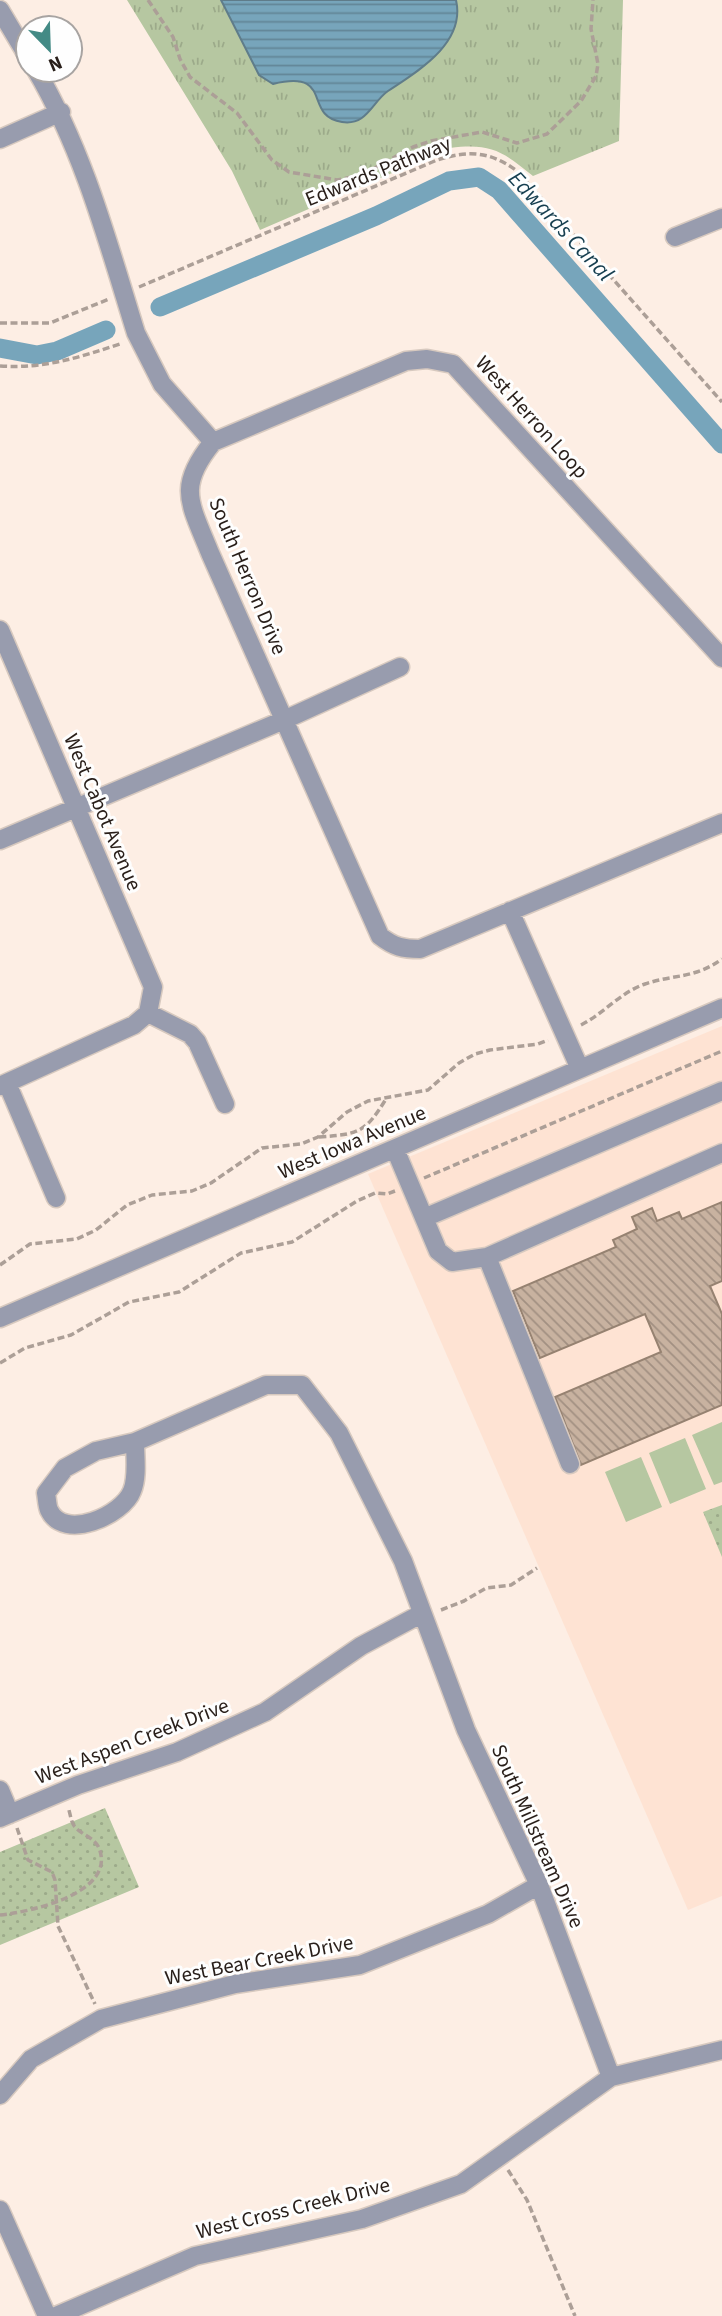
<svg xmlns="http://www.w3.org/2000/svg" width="722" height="2316" font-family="'Source Sans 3',sans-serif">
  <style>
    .built { fill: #fee3d3 }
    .grass { fill: url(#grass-tufts) }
    .park { fill: url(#park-dots) }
    .garden { fill: #b6c7a1 }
    .water { fill: url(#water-rules); stroke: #5f7c8a; stroke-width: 2 }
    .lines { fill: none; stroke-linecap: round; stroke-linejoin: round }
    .canal { stroke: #77a5bb; stroke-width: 19 }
    .building { fill: url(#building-back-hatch); stroke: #968271; stroke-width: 2 }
    .minor-casing { stroke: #d7c9bf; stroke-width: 21 }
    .path { stroke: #ac9f97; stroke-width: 3.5; stroke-dasharray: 7 3.5; stroke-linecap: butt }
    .minor { stroke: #989cae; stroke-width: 18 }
    .labels { text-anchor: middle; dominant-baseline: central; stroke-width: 6; stroke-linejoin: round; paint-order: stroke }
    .street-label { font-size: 21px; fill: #281e19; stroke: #fefefe }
    .water-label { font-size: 23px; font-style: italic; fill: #163e4f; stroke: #fefefe }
  </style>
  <defs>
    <pattern id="grass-tufts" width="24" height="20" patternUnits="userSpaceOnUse" patternTransform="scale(1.75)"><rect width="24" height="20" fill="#b6c7a1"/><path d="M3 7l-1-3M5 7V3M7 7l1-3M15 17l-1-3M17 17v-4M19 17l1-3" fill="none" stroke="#9caa8a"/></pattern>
    <pattern id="park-dots" width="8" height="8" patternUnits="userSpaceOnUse" patternTransform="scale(1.75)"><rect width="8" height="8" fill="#b6c7a1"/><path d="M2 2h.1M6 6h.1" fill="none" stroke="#9caa8a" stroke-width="1.8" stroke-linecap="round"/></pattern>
    <pattern id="water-rules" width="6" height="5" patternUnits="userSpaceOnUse" patternTransform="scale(1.75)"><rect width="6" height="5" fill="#77a5bb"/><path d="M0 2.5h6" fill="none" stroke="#628697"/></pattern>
    <pattern id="building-back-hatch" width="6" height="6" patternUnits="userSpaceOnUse" patternTransform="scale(1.75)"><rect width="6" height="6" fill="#c8b2a0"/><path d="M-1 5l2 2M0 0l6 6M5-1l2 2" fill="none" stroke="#a29082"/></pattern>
  </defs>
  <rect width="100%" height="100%" fill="#fdeee4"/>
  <!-- built -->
  <path class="built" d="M 722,1026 L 722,1896 L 688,1910 L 368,1174 Z"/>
  <!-- grass -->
  <path class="grass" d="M 127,0 L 623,0 L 619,141 L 533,176 C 502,151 491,143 450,148 L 260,230 L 232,171 Z"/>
  <!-- park -->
  <path class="park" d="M 722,1505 L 722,1557 L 703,1512 Z
    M 105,1808 L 139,1887 L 0,1945 L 0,1852 Z"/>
  <!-- garden -->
  <path class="garden" d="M 722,1422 L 722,1482 L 714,1485 L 692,1435 Z
    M 685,1438 L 706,1489 L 670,1504 L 649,1453 Z
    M 641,1457 L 662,1507 L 626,1522 L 605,1472 Z"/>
  <!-- water -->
  <path class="water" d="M 221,0 L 456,0 C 466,43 418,71 388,91 C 372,102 367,126 342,122 C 302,116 335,69 273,84 L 259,75 Z"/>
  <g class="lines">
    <!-- canal -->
    <path class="canal" d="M 160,307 L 376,216 L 449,181 L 479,177 L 499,190 L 722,444
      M 0,348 L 37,355 L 57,351 L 106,330"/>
  </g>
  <!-- building -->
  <path class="building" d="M 722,1202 L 722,1281 L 710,1286 L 722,1314 L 722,1405 L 581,1465 L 555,1397 L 661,1352 L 645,1314 L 540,1358 L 513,1291 L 616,1247 L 613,1240 L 637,1229 L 632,1217 L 652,1208 L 657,1221 L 679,1212 L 682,1219 Z"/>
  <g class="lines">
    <defs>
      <path id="minor" d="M 0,10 L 28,57
        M 36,70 C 84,152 108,243 136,333 L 162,384 L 213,442
        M 0,139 L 61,112
        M 675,237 L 722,218
        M 0,630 L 153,987 L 148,1013 L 134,1025 L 0,1086
        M 722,658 L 453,364 L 427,359 L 406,361 L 213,442 C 176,487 190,503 210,553 L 380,936 C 394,947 403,949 420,949 L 722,823
        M 0,840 L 284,720 L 400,667
        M 510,911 L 580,1069
        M 148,1013 L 190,1034 L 197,1042 L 225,1104
        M 7,1083 L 56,1198
        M 395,1149 L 438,1251 L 452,1262 L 487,1257 L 722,1153
        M 424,1218 L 722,1091
        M 487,1257 L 570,1464
        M 0,1318 L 722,1008
        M 135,1442 C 135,1457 138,1477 132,1491 C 123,1515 64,1542 49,1510 C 47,1505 47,1498 46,1493 L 65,1468 L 96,1451 L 135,1442 L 266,1385 L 302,1385 L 339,1433 L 403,1561 L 466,1730 L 539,1885 L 611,2077
        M 0,1790 L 10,1814
        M 0,1818 L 78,1785 L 177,1752 L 265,1712 L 361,1646 L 421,1614
        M 0,2095 L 31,2059 L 101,2019 L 235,1984 L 360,1965 L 488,1914 L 539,1885
        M 0,2210 L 47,2316
        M 56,2316 L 195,2256 L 362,2219 L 461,2184 L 611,2077 L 722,2050"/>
    </defs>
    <!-- minor casing -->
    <use href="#minor" class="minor-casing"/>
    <!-- path -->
    <path class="path" d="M 148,0 L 173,37 L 180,59 L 190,77 L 237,113 L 272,160 L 289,172 L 337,180 L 362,175 L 413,147 L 431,141 L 482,132 L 517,143 L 547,134 L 581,101 L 596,76 L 598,64 L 591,29 L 593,0
      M 139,287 L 437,160 C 468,150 490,151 517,171 L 722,402
      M 0,323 L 50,323 L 109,299
      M 0,366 C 45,369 80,357 123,343
      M 581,1025 C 603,1014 621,992 645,984 C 675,974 694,979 722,959
      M 319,1137 C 359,1134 365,1133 386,1099
      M 424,1178 L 722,1051
      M 0,1265 L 30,1244 L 77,1239 L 96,1230 L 127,1205 L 152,1195 L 192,1191 L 211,1183 L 262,1148 L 301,1144 L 318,1137 L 347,1112 L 368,1101 L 428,1090 L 459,1063 L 475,1054 L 490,1050 L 538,1044 L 548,1040
      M 0,1363 L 25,1348 L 71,1335 L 129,1302 L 179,1292 L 241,1253 L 292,1242 L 357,1201 L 375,1193 L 387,1194 L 395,1191
      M 441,1610 L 464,1601 L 486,1588 L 511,1585 L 537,1568
      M 17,1828 L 28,1860 L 52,1872 L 55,1880 L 58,1926 L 95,2004
      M 0,1915 C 30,1912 117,1893 99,1848 C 95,1838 82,1835 75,1827 C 71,1823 70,1812 68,1807
      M 508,2170 L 527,2200 L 575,2316"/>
    <!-- minor -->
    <use href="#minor" class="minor"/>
  </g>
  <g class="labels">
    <!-- street labels -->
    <g class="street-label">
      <text transform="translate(378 171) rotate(-22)">Edwards Pathway</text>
      <text transform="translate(532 417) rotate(48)">West Herron Loop</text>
      <text transform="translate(248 576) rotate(67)">South Herron Drive</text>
      <text transform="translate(103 812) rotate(67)">West Cabot Avenue</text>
      <text transform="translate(352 1142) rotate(-23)">West Iowa Avenue</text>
      <text transform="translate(132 1741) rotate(-21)">West Aspen Creek Drive</text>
      <text transform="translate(538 1836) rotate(66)">South Millstream Drive</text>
      <text transform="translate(259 1960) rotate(-11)">West Bear Creek Drive</text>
      <text transform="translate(293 2208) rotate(-14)">West Cross Creek Drive</text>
    </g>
    <!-- water labels -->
    <g class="water-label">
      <text transform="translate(561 226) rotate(47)">Edwards Canal</text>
    </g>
  </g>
  <!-- north arrow -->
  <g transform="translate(49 49) rotate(157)"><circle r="33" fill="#fefefe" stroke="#a8a4a2" stroke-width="2"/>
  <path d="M0-5L12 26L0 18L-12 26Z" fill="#438a85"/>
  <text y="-10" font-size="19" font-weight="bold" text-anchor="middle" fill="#281e19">N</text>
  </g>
</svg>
